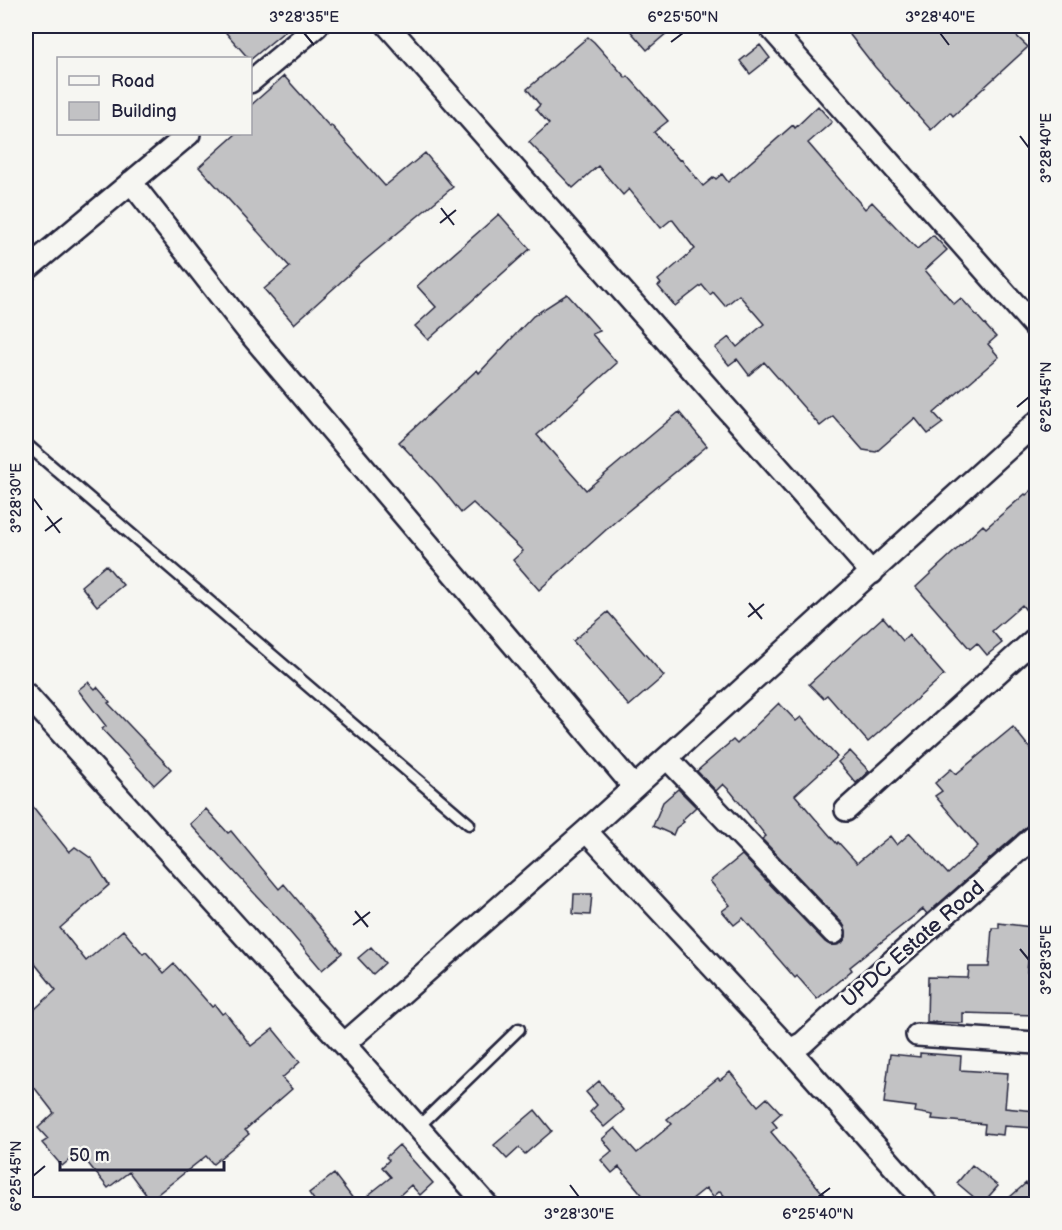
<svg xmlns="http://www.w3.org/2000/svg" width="1062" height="1230" font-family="'Balsamiq Sans',sans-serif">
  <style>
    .building { fill: #c2c2c4; stroke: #22223b; stroke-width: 1.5 }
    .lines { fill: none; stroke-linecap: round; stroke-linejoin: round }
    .lane-casing { stroke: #22223b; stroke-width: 15 }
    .street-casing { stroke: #22223b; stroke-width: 26 }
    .lane { stroke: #f6f6f2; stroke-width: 10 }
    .street { stroke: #f6f6f2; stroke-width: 21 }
    .ticks { fill: none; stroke: #22223b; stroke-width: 2 }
    .labels { text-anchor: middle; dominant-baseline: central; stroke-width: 5; stroke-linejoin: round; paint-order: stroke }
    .street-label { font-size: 21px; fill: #22223b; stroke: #f6f6f2 }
    .neatline { fill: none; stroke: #22223b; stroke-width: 2 }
    .ticks-label { font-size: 15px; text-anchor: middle; fill: #22223b }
  </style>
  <rect width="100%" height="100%" fill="#f6f6f2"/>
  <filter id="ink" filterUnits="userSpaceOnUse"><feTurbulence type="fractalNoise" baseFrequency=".0167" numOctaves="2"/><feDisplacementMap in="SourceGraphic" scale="12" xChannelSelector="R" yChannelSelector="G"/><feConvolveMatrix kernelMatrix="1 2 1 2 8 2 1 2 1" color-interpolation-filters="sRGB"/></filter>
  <g filter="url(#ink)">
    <!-- building -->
    <path class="building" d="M 220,26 L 291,26 L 250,60 Z
      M 626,26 L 675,26 L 647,50 Z
      M 843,26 L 1006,26 L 1028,47 L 953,116 L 950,112 L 931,130 L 875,67 Z
      M 588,37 L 594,42 L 626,78 L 628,76 L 668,121 L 654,132 L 679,160 L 681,159 L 703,186 L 714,177 L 716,179 L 722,174 L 728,182 L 793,125 L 795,128 L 818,106 L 832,122 L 808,143 L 865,209 L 872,202 L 917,249 L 933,235 L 947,250 L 925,270 L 954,304 L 961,298 L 996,337 L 988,344 L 999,357 L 934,413 L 943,423 L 928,434 L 915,418 L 876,452 L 863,450 L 833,416 L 820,426 L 764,362 L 749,375 L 737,359 L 729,365 L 715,348 L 729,337 L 737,347 L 764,324 L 739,295 L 725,306 L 713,292 L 710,295 L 702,285 L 675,306 L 658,286 L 661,284 L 658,280 L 695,249 L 672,219 L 661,228 L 629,189 L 623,195 L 598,166 L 573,188 L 529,142 L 549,124 L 536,109 L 540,105 L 527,89 Z
      M 760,45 L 770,58 L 750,74 L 740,61 Z
      M 284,76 L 330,127 L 331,125 L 385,186 L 425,153 L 453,187 L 364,261 L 294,324 L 264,289 L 290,267 L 199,167 L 236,134 L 250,134 L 250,106 Z
      M 499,214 L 530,249 L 428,340 L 415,326 L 436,307 L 417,286 Z
      M 567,294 L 600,331 L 592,334 L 617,363 L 537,435 L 586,490 L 679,412 L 707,446 L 617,520 L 539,590 L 513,560 L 523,551 L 473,503 L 461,513 L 438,484 L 399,442 L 477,370 L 479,373 L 533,316 Z
      M 1036,487 L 1036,623 L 1022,605 L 992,631 L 1002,643 L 987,655 L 977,643 L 970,649 L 916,587 L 983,525 L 986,528 L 1025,494 L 1026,495 Z
      M 106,565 L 123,585 L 97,606 L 81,586 Z
      M 608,612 L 664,676 L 629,706 L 573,641 Z
      M 883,617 L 903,641 L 909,635 L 944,675 L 868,742 L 827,695 L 823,698 L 809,684 Z
      M 88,682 L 95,689 L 97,687 L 110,702 L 108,703 L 171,769 L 154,785 L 102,729 L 106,726 L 78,690 Z
      M 779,703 L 796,721 L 801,717 L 837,757 L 795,795 L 837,844 L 838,842 L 857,863 L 890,836 L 897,845 L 910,833 L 948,874 L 978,846 L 935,796 L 942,791 L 935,783 L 951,769 L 956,774 L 1013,727 L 1036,756 L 1036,823 L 1028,825 L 927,914 L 923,909 L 850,967 L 852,970 L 817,999 L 797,976 L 795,978 L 743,918 L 734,925 L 722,911 L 730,905 L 710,881 L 742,855 L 825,942 L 830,945 L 836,945 L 842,943 L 846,937 L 846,931 L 843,924 L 762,839 L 766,836 L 731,792 L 723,784 L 716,791 L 697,771 L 733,740 L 737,744 Z
      M 850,751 L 869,771 L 856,783 L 838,762 Z
      M 678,789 L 696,807 L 682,820 L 684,822 L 676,828 L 673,835 L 653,826 L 663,802 Z
      M 26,798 L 69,852 L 75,847 L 92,859 L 109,885 L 60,928 L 86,961 L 123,930 L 143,954 L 146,952 L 164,973 L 174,964 L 212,1007 L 215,1005 L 222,1014 L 225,1012 L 251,1046 L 273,1029 L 300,1062 L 282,1078 L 292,1089 L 245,1130 L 249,1134 L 213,1164 L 206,1156 L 150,1200 L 129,1172 L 108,1188 L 79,1152 L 62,1166 L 42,1143 L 48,1139 L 38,1128 L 54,1113 L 34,1087 L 26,1094 L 26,1017 L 56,990 L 31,959 L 26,949 Z
      M 206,809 L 228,833 L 231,831 L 279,889 L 284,884 L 342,953 L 322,970 L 283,924 L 190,824 Z
      M 574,894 L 592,894 L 590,915 L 573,914 Z
      M 999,923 L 1031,927 L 1027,972 L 1036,973 L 1036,1015 L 963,1013 L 963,1023 L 927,1022 L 928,977 L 968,978 L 969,967 L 989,967 L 992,928 L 999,928 Z
      M 371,947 L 385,963 L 373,974 L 358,958 Z
      M 920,1053 L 961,1056 L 960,1070 L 1008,1073 L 1005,1108 L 1036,1111 L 1035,1128 L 1004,1126 L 1003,1135 L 984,1133 L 985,1124 L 932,1119 L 933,1115 L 915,1112 L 916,1107 L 884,1103 L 890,1054 L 920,1057 Z
      M 730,1072 L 758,1106 L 767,1098 L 781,1113 L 772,1121 L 777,1127 L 771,1132 L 832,1204 L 732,1204 L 720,1191 L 713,1197 L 706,1188 L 686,1204 L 650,1204 L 619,1167 L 612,1173 L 601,1160 L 612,1151 L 602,1139 L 615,1128 L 637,1153 L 672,1124 L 667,1119 L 718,1078 L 720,1080 Z
      M 599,1081 L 624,1110 L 604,1127 L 590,1112 L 597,1105 L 586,1092 Z
      M 535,1110 L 552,1131 L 525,1154 L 519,1148 L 507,1159 L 494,1145 Z
      M 399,1145 L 433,1183 L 420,1195 L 411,1185 L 390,1204 L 317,1204 L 309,1193 L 334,1174 L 357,1204 L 391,1177 L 382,1167 L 389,1160 L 386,1157 Z
      M 972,1165 L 998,1186 L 982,1204 L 957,1183 Z
      M 1026,1183 L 1036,1195 L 1036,1204 L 1002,1204 Z"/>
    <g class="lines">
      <defs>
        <path id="lane" d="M 26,444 L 469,824
          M 418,1127 L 519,1029"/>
        <path id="street" d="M 388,26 L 872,573
          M 769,26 L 1036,328
          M 250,82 L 317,26
          M 131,182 L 247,330 L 634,787
          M 26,270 L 189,134
          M 26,694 L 298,995 L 344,1044 L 486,1204
          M 667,758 L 834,933
          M 846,810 L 1036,638
          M 586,831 L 790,1050 L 927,1204
          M 917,1035 L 1036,1043
          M 344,1044 L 586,831 L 1036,423
          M 790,1050 L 803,1043 L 872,979 L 1036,835"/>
      </defs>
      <!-- lane casing -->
      <use href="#lane" class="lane-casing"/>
      <!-- street casing -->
      <use href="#street" class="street-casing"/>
      <!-- lane -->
      <use href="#lane" class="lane"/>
      <!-- street -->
      <use href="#street" class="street"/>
    </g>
  </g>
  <!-- ticks -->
  <path class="ticks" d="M 304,33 L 314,45M 940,33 L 949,45M 671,42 L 683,33M 1020,136 L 1029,148M 441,208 L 454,225M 440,223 L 456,210M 1017,407 L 1029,397M 33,498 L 42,510M 47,516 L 60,533M 45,531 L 62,518M 749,603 L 762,619M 748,617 L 764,604M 355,911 L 368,927M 353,925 L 370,912M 1020,949 L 1029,960M 33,1176 L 45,1166M 570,1185 L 579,1197M 818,1197 L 830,1188"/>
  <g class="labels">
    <!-- street labels -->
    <g class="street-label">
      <text transform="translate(913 944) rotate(-41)">UPDC Estate Road</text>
    </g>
  </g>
  <!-- margin -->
  <rect width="1062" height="1230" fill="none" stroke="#f6f6f2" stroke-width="66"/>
  <!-- legend -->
  <rect x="57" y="57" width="195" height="78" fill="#f6f6f2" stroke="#a1a1a9" stroke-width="1.5"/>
  <rect x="69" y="76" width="30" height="9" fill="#f6f6f2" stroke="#a1a1a9" stroke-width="1.5"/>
  <text x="111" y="87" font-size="18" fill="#22223b">Road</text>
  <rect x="69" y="102" width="30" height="18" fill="#c2c2c4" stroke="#a1a1a9" stroke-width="1.5"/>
  <text x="111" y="117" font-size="18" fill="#22223b">Building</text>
  <!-- scale -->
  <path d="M60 1161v9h164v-9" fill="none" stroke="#22223b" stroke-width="3"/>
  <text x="69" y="1161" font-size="18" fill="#22223b" stroke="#f6f6f2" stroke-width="4.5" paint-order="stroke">50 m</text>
  <rect x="33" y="33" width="996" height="1164" class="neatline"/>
  <g class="ticks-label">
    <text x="304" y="22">3°28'35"E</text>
    <text x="683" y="22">6°25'50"N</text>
    <text x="940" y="22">3°28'40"E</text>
    <text transform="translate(1046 148) rotate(-90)" y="5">3°28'40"E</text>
    <text transform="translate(1046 397) rotate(-90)" y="5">6°25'45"N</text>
    <text transform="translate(16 498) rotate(-90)" y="5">3°28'30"E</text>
    <text transform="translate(1046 960) rotate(-90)" y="5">3°28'35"E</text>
    <text transform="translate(16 1176) rotate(-90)" y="5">6°25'45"N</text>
    <text x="579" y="1219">3°28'30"E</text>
    <text x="818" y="1219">6°25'40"N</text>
  </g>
</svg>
